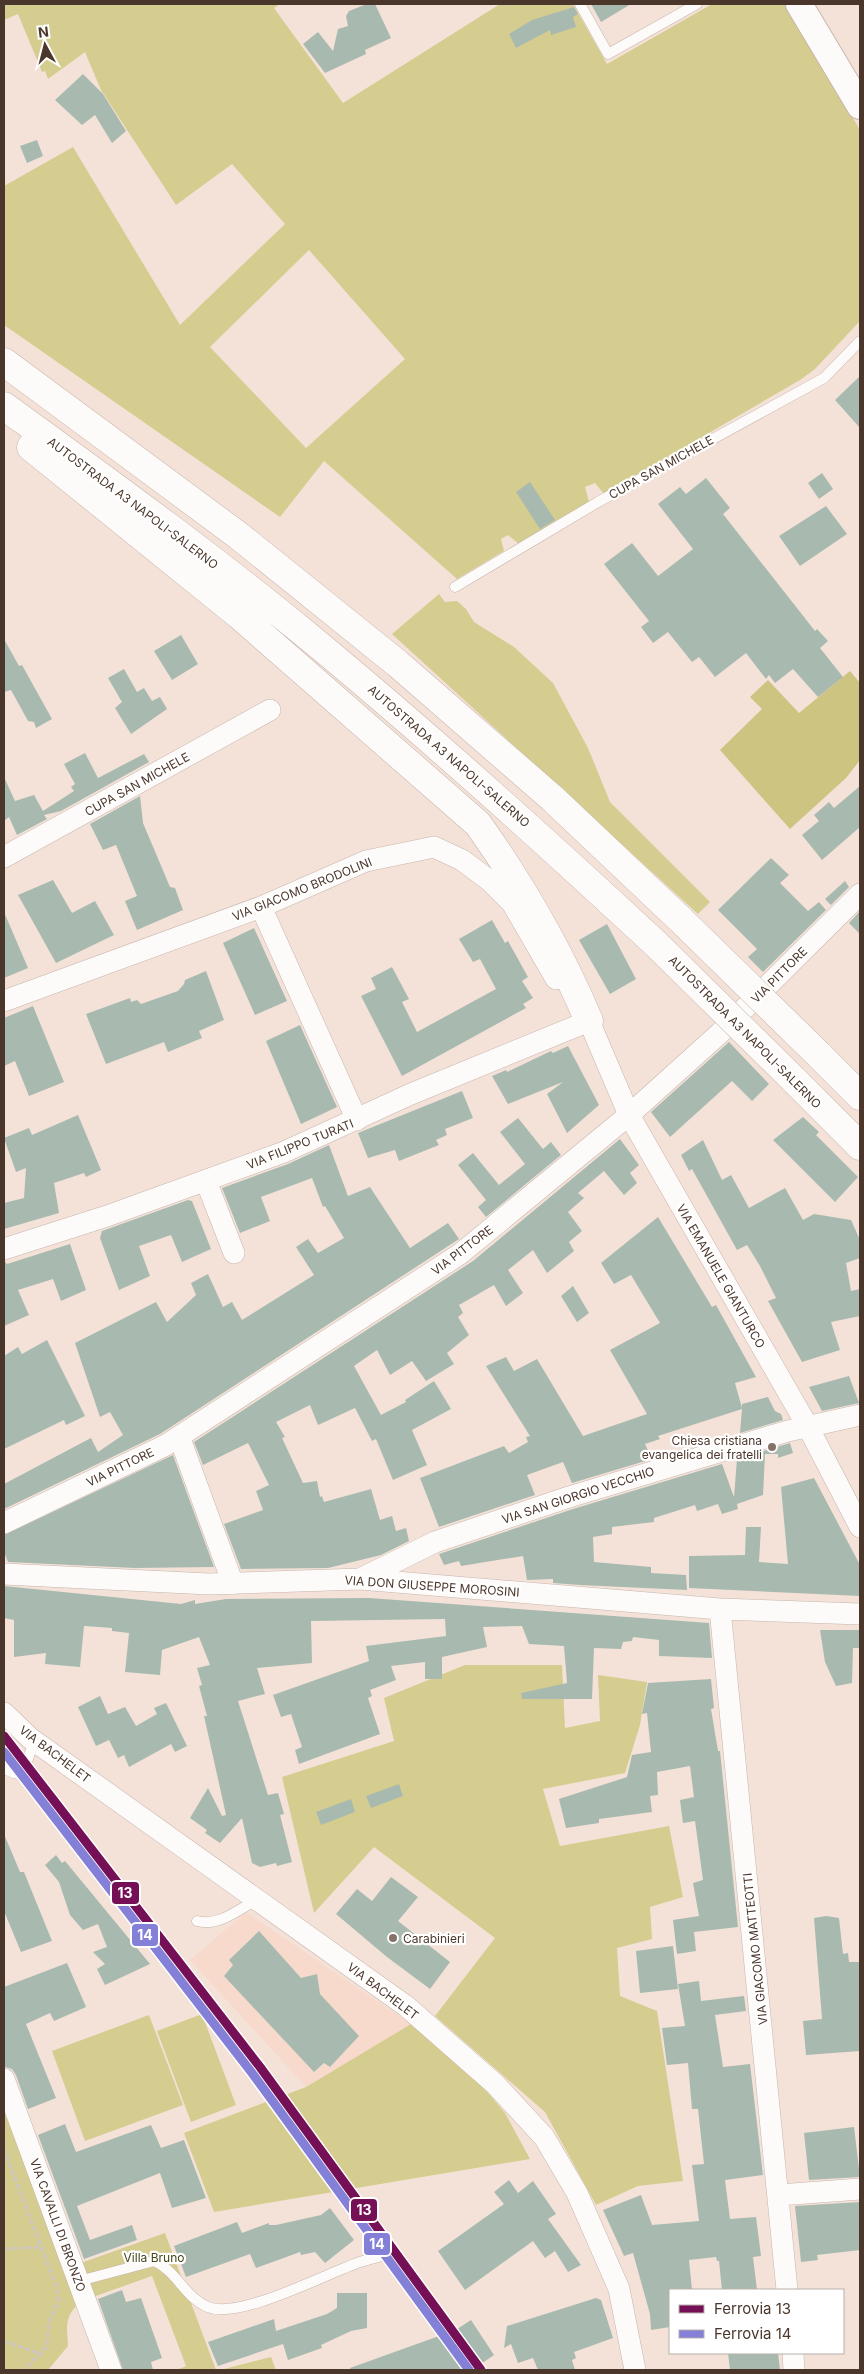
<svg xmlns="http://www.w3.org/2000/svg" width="864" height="2374" font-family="Inter,sans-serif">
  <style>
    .built { fill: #f7dacc }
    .green { fill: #d5cd8f; fill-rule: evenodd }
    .forest { fill: #cdc481 }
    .building { fill: #a8baaf }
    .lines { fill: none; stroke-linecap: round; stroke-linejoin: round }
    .service-casing { stroke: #c7b5ac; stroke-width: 11 }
    .minor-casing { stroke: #c7b5ac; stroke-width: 22 }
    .tertiary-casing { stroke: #c7b5ac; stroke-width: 28 }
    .motorway-casing { stroke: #c7b5ac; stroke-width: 29 }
    .path { stroke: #cfc6c2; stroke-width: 3; stroke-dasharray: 5 2.5; stroke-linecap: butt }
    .service { stroke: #fdfbf9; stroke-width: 10 }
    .minor { stroke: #fdfbf9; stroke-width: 21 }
    .tertiary { stroke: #fdfbf9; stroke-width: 26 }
    .motorway { stroke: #fdfbf9; stroke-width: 28 }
    .motorway-bridge-casing { stroke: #c7b5ac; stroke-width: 29; stroke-linecap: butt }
    .motorway-bridge { stroke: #fdfbf9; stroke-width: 28 }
    .rail-1-casing { stroke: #fff; stroke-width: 12 }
    .rail-2-casing { stroke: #fff; stroke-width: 12 }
    .rail-1 { stroke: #751056; stroke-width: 9 }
    .rail-2 { stroke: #8480d7; stroke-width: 9 }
    .poi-dot { fill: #867268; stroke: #fff; stroke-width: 2 }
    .labels { text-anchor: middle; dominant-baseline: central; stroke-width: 4.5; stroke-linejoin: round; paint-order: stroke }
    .street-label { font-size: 12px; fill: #4b362b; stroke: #fff }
    .poi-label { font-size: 12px; fill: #4b362b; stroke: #fff; text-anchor: end }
    .park-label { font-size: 12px; fill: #474619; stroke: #fff }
    .line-badge { stroke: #fff; stroke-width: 2 }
    .badge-label { font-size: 14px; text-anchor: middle; font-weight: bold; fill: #fff }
  </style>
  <rect width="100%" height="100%" fill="#f4e2d9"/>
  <!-- built -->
  <path class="built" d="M 246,1912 L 411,2024 L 306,2087 L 190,1960 Z"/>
  <!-- green -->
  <path class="green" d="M 4,4 L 280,4 L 274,8 L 343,103 L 500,4 L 573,4 L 607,64 L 712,4 L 785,4 L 860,130 L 860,321 L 815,369 L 800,380 L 604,494 L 595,483 L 585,487 L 589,502 L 519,544 L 508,535 L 501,539 L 504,551 L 457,579 L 324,461 L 280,517 L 4,325 L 4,186 L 73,147 L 180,325 L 285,224 L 232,164 L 176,205 L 101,90 L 85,52 L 48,79 L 45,71 L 42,72 L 18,14 L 4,20 ZM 309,250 L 405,359 L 306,448 L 210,347 Z
    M 439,594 L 445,602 L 457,601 L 466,609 L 474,622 L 514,647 L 553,683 L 588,748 L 610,802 L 710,902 L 698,914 L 392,634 Z
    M 465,1665 L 562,1665 L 565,1728 L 600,1721 L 598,1675 L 647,1682 L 640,1725 L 625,1773 L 543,1789 L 560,1846 L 669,1826 L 683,1897 L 650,1907 L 652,1939 L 617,1948 L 620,1996 L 657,2011 L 683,2181 L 638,2186 L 596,2205 L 545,2112 L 435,2016 L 495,1938 L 374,1847 L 314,1913 L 282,1777 L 394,1741 L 384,1698 Z
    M 202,2014 L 236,2105 L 191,2122 L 157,2031 Z
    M 149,2015 L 183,2105 L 85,2141 L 52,2051 Z
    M 411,2024 L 478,2081 L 505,2113 L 530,2159 L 214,2212 L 184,2133 L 306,2087 Z
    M 4,2112 L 79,2303 C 64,2318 67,2326 68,2346 L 48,2370 L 4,2370 Z
    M 165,2233 L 216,2370 L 177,2370 L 186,2366 L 152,2276 L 93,2297 L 81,2263 Z
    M 271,2357 L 276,2370 L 220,2370 Z"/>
  <!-- forest -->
  <path class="forest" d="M 850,671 L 860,683 L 860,760 L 846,778 L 790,829 L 720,750 L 762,709 L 750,697 L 768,680 L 799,713 Z"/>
  <!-- building -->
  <path class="building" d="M 367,4 L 375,4 L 391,38 L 365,50 L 366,54 L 325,73 L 303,44 L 318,32 L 333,51 L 338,29 L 348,26 L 346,16 L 349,11 Z
    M 591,4 L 631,4 L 601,22 Z
    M 574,7 L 578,14 L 573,17 L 576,27 L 551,35 L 550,30 L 516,48 L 509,34 L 532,20 Z
    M 83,74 L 103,94 L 126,131 L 112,143 L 95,115 L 82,125 L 55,100 Z
    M 37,140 L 43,156 L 27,163 L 20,146 Z
    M 860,376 L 860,428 L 835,400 Z
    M 822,473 L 833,489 L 819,499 L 808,483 Z
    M 706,478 L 730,508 L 723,514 L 815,631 L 817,629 L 828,641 L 820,648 L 843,677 L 818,697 L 793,669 L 775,683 L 769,675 L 766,679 L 746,653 L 715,677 L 699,657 L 692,662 L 668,632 L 653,643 L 641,627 L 649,621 L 604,564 L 632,543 L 658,576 L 693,549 L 658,504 L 680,487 L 686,494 Z
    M 530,482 L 555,520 L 540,529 L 516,492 Z
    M 826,506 L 847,534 L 800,566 L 779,536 Z
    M 181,635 L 198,664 L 172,680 L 154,651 Z
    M 4,639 L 19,666 L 22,665 L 52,719 L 36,728 L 34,722 L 28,721 L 11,690 L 4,692 Z
    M 124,669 L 137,692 L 144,688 L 152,701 L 160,697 L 167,709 L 131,734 L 115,708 L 122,702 L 108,678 Z
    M 85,753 L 98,778 L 144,754 L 149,762 L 61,811 L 44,815 L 47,819 L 17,835 L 9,817 L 4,821 L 4,777 L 15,801 L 34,795 L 43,811 L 74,791 L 71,787 L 75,784 L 64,764 Z
    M 860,786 L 860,827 L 822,860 L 802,835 L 819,821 L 814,815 L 829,802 L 834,808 Z
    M 140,796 L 143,823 L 170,887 L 175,888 L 183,910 L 137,930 L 125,901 L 137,896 L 116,845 L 103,850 L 90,824 Z
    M 771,858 L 789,875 L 780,883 L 808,911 L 819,902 L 826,910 L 763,972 L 748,957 L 757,949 L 718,910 Z
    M 53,880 L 72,913 L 95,901 L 114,935 L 56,963 L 18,895 Z
    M 845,881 L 849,887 L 831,905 L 825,899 Z
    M 860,911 L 860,934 L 849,923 Z
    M 4,912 L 28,968 L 4,978 Z
    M 492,920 L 505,943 L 508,941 L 528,977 L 522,981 L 533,998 L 523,1004 L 526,1008 L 402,1076 L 361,996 L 376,989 L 371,978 L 392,967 L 409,999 L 402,1002 L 417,1032 L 496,989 L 480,959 L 473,962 L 459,939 Z
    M 607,924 L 636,979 L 610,994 L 579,940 Z
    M 254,928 L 287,1001 L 255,1015 L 223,943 Z
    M 206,971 L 224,1020 L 199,1031 L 202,1038 L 168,1052 L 164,1042 L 106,1064 L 86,1014 L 130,998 L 131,1002 L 137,1000 L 141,1004 L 178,991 L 184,984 L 185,980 Z
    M 33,1006 L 64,1082 L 29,1096 L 15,1061 L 4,1066 L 4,1018 Z
    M 300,1025 L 337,1107 L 301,1124 L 266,1041 Z
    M 729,1042 L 769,1084 L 752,1101 L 732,1081 L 670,1137 L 651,1112 Z
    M 568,1046 L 599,1105 L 567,1133 L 547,1094 L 563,1082 L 508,1104 L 492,1076 L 506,1070 L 507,1072 L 551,1051 L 553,1053 Z
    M 462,1091 L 473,1118 L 445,1129 L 447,1135 L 436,1140 L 439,1145 L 399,1161 L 395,1150 L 368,1158 L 358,1133 Z
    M 78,1115 L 101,1170 L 86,1177 L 84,1173 L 54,1183 L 59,1213 L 4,1229 L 4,1203 L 24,1198 L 26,1168 L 16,1172 L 4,1138 L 29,1128 L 32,1135 Z
    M 803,1117 L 819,1132 L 816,1135 L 858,1177 L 835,1202 L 773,1140 Z
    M 518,1118 L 543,1149 L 551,1142 L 561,1155 L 486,1217 L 478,1207 L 486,1200 L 458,1165 L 473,1153 L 499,1185 L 525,1164 L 500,1132 Z
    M 620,1139 L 639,1165 L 630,1173 L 637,1183 L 624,1195 L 604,1171 L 578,1193 L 584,1198 L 568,1212 L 582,1231 L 569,1242 L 574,1251 L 547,1273 L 533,1250 L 508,1270 L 523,1293 L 506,1306 L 494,1285 L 459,1305 L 463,1313 L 458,1317 L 469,1335 L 447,1353 L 454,1364 L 426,1381 L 412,1361 L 390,1375 L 377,1350 L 354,1366 L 381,1415 L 406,1402 L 405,1400 L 434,1381 L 451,1409 L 412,1430 L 427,1465 L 393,1480 L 376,1439 L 372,1441 L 355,1408 L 318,1425 L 310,1405 L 276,1422 L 285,1437 L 282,1438 L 303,1483 L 317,1481 L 320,1497 L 322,1496 L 324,1502 L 371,1489 L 380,1520 L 392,1516 L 396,1531 L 406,1528 L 409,1541 L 381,1555 L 328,1568 L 241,1569 L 224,1524 L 263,1510 L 256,1491 L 269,1485 L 248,1443 L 203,1465 L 194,1442 L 473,1261 Z
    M 703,1140 L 722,1180 L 731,1175 L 749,1208 L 785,1188 L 803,1220 L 814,1214 L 851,1220 L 860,1240 L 860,1258 L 846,1263 L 851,1291 L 860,1289 L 860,1316 L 831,1322 L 840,1350 L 802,1362 L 768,1301 L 776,1298 L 760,1266 L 747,1245 L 737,1250 L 692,1169 L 689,1171 L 681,1155 Z
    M 329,1145 L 348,1196 L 370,1187 L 410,1248 L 448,1223 L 459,1239 L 160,1434 L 4,1509 L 4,1484 L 91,1438 L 98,1452 L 123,1435 L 110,1412 L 100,1417 L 75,1343 L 156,1302 L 167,1322 L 196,1295 L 191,1283 L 208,1274 L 223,1307 L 232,1302 L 242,1320 L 314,1275 L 296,1247 L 308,1239 L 318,1253 L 344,1238 L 325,1206 L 323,1207 L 312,1178 L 261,1197 L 270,1221 L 240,1233 L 222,1188 L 288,1164 Z
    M 188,1200 L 192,1201 L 211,1249 L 182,1262 L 171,1235 L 139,1246 L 150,1276 L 119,1290 L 100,1238 L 102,1231 Z
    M 658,1217 L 712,1307 L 716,1305 L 756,1377 L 735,1383 L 742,1408 L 742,1404 L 768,1397 L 775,1411 L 781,1414 L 783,1420 L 740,1433 L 742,1409 L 658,1436 L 660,1439 L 645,1444 L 652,1459 L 572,1483 L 563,1462 L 527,1475 L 535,1495 L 439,1527 L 420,1478 L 504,1446 L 509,1453 L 528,1442 L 526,1437 L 530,1436 L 486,1366 L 506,1357 L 514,1371 L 537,1359 L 583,1436 L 647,1414 L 610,1350 L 660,1323 L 631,1275 L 614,1284 L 601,1263 Z
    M 70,1244 L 86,1290 L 61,1301 L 53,1279 L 18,1290 L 29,1315 L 4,1326 L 4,1261 L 7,1264 Z
    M 573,1286 L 589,1313 L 577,1322 L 561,1296 Z
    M 47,1340 L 85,1416 L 66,1425 L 64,1420 L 4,1449 L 4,1356 L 18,1347 L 22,1354 Z
    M 849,1376 L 859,1403 L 822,1411 L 809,1387 Z
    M 790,1443 L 793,1453 L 778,1458 L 778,1454 L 765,1454 L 763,1495 L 737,1504 L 738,1509 L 722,1514 L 718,1504 L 697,1511 L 695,1505 L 654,1518 L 654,1522 L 612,1527 L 612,1534 L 593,1537 L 594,1562 L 651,1567 L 651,1573 L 686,1575 L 687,1590 L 580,1585 L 553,1583 L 553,1579 L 527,1580 L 523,1556 L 461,1566 L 459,1561 L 444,1565 L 439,1554 L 573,1509 L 722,1464 L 734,1497 L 737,1459 Z
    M 173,1455 L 214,1567 L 135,1568 L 8,1562 L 4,1552 L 4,1535 Z
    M 814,1478 L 860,1565 L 860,1596 L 689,1588 L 689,1556 L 745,1555 L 746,1527 L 761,1527 L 759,1562 L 788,1564 L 781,1487 Z
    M 4,1586 L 181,1604 L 195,1600 L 195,1604 L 226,1599 L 369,1598 L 709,1623 L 712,1658 L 659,1656 L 659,1640 L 633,1637 L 632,1641 L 623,1642 L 621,1649 L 594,1648 L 592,1699 L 522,1699 L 521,1693 L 567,1683 L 564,1646 L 529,1644 L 522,1626 L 483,1627 L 487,1647 L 442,1657 L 442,1679 L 425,1679 L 425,1662 L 391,1666 L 396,1680 L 370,1690 L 372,1696 L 368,1698 L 380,1734 L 299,1764 L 295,1750 L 302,1747 L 291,1714 L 281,1717 L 273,1695 L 369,1661 L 366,1646 L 446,1636 L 445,1619 L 311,1621 L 312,1663 L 257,1668 L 265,1694 L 238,1701 L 268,1795 L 278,1793 L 284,1814 L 280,1815 L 292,1862 L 277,1866 L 276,1863 L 260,1867 L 252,1863 L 242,1818 L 220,1843 L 205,1833 L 207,1830 L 190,1818 L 208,1788 L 222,1816 L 226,1815 L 204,1716 L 207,1716 L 199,1686 L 202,1685 L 197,1668 L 210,1665 L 199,1637 L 162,1650 L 160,1675 L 125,1672 L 129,1633 L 112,1631 L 112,1628 L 84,1626 L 80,1667 L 45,1664 L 46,1653 L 14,1657 L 14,1620 L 4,1618 Z
    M 820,1630 L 860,1630 L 860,1648 L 853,1648 L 852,1683 L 836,1686 L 825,1662 Z
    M 711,1679 L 714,1708 L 711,1709 L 718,1751 L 720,1751 L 738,1927 L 694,1932 L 696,1951 L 677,1954 L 673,1920 L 699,1916 L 693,1883 L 703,1880 L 695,1821 L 683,1823 L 680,1800 L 694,1797 L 690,1766 L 657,1772 L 658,1795 L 650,1796 L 652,1812 L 599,1819 L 599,1823 L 566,1828 L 559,1799 L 627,1777 L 632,1755 L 651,1752 L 647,1713 L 642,1714 L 648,1683 Z
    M 100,1696 L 108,1714 L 125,1707 L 136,1726 L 157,1714 L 154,1708 L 166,1703 L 187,1746 L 175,1752 L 171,1744 L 129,1767 L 124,1755 L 118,1758 L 109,1740 L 96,1746 L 78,1707 Z
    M 399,1784 L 403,1796 L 371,1808 L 366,1796 Z
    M 351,1799 L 355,1812 L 321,1825 L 316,1812 Z
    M 4,1834 L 20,1872 L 24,1872 L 52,1941 L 21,1952 L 4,1911 Z
    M 56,1855 L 62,1863 L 65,1861 L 150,1964 L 105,1985 L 97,1969 L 105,1964 L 93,1952 L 107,1947 L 98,1924 L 83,1930 L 70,1915 L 59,1882 L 45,1865 Z
    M 391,1877 L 418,1897 L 398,1921 L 450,1962 L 430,1989 L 387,1957 L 336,1914 L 357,1889 L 372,1901 Z
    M 826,1916 L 839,1918 L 843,1954 L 848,1953 L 849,1962 L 860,1962 L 860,2051 L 806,2055 L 803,2021 L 822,2019 L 814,1918 Z
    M 259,1931 L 301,1978 L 317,1974 L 320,1994 L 359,2036 L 330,2067 L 324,2063 L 314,2072 L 224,1976 L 233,1965 L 229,1960 Z
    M 673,1946 L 678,1989 L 640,1993 L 636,1951 Z
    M 67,1963 L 86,2007 L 54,2021 L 50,2013 L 26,2024 L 56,2098 L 28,2109 L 16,2075 L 12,2069 L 5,2067 L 4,2063 L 4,1987 Z
    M 699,1981 L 701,2001 L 744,1996 L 746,2011 L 715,2015 L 723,2067 L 750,2064 L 763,2175 L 725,2180 L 730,2219 L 756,2217 L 761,2256 L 753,2257 L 757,2290 L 722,2290 L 719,2261 L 717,2261 L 716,2257 L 689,2260 L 692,2290 L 670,2290 L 670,2327 L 651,2330 L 650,2314 L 633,2253 L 624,2256 L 603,2210 L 641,2195 L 652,2225 L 699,2221 L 692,2165 L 704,2164 L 698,2109 L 692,2109 L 688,2063 L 667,2065 L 662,2028 L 685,2026 L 678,1984 Z
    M 65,2124 L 76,2152 L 151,2125 L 161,2148 L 184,2140 L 206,2198 L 172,2208 L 160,2173 L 77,2206 L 90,2240 L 132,2225 L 137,2240 L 84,2259 L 38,2135 Z
    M 854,2127 L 860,2177 L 809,2180 L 804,2133 Z
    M 509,2180 L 518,2193 L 533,2181 L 556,2214 L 548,2219 L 581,2265 L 568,2272 L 555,2251 L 545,2258 L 533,2241 L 465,2290 L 438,2251 L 504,2204 L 494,2192 Z
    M 860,2202 L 860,2250 L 817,2255 L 818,2260 L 801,2262 L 795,2206 Z
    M 330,2208 L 354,2240 L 325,2263 L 315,2252 L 301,2255 L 300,2252 L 256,2268 L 250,2254 L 186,2277 L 174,2246 L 237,2222 L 242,2233 L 269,2223 L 269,2225 L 276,2225 L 321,2215 Z
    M 122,2290 L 126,2302 L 141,2298 L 162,2358 L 151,2362 L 153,2370 L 123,2370 L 98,2299 Z
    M 337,2293 L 367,2293 L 367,2328 L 351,2331 L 321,2345 L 322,2348 L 288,2360 L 283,2344 L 218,2366 L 208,2342 L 274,2319 L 276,2331 L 327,2314 L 337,2308 Z
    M 596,2298 L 601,2300 L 613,2338 L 574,2352 L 576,2358 L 572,2360 L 575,2370 L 538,2370 L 533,2358 L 518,2363 L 511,2344 L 504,2348 L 507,2326 Z
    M 471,2320 L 494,2355 L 472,2370 L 350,2370 L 350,2368 L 439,2336 L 442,2339 Z
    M 728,2353 L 778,2353 L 780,2370 L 730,2370 Z"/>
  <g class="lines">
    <defs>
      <path id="service" d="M 580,4 L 608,54 L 697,4
        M 455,587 L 598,502 L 824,378 L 860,341
        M 4,1769 L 14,1773 L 26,1765 L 31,1750 L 31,1739
        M 197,1921 C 218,1927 238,1910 256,1900
        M 79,2281 L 154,2261 C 177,2271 185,2298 208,2307 C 240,2320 327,2273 360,2262 C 369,2259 379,2257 389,2254"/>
      <path id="minor" d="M 4,857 L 270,710
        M 261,907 L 357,1120
        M 4,1001 L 261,907 L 366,861 L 434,847 L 462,860 L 490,881 L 512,903 L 556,979
        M 580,1009 L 589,1021 L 629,1115 L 808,1427 L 860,1527
        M 206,1181 L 234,1253
        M 4,1249 L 107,1216 L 284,1152 L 411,1094 L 589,1021
        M 179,1436 L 233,1584
        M 4,1523 L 166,1445 L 460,1254 L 629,1115 L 720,1033 L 860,894
        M 4,1574 L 209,1584 L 360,1579 L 720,1609 L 860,1614
        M 360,1579 L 435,1542 L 569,1497 L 788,1431 L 860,1415
        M 720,1609 L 787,2290
        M 4,1713 L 30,1738 L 406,2006 L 495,2084 L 544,2137 L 577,2193 L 619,2289 L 635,2370
        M 4,2079 L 111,2370
        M 779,2195 L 860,2189
        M 793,2353 L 794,2370"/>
      <path id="tertiary" d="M 799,4 L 860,106"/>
      <path id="motorway" d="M 4,362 L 239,536 L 398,664 L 552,798 L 681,920
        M 4,406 C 107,481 211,556 309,637 C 429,736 543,839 656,944
        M 31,447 L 239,615 L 478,824 C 522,886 560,952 589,1021
        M 819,1055 L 860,1096
        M 793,1079 L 860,1146"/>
    </defs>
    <!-- service casing -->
    <use href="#service" class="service-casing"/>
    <!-- minor casing -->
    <use href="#minor" class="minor-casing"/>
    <!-- tertiary casing -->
    <use href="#tertiary" class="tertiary-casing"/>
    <!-- motorway casing -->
    <use href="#motorway" class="motorway-casing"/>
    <!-- path -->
    <path class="path" d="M 4,2149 L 58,2291 L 58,2301 L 49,2322 L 47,2346 L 24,2370
      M 4,2249 L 40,2247
      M 4,2341 L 42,2354"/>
    <!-- service -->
    <use href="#service" class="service"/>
    <!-- minor -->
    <use href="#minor" class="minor"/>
    <!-- tertiary -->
    <use href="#tertiary" class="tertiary"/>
    <!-- motorway -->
    <use href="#motorway" class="motorway"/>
    <defs>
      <path id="motorway-bridge" d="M 681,920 L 819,1055
        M 656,944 L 793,1079"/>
    </defs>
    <!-- motorway-bridge casing -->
    <use href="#motorway-bridge" class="motorway-bridge-casing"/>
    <!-- motorway-bridge -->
    <use href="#motorway-bridge" class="motorway-bridge"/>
    <defs>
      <path id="rail-1" d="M 4,1736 L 260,2067 L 481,2370"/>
      <path id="rail-2" d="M 4,1752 L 252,2073 L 469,2370"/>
    </defs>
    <!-- rail-1 casing -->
    <use href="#rail-1" class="rail-1-casing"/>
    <!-- rail-2 casing -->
    <use href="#rail-2" class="rail-2-casing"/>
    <!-- rail-1 -->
    <use href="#rail-1" class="rail-1"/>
    <!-- rail-2 -->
    <use href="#rail-2" class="rail-2"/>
  </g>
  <!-- markers -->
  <g class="poi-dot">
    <circle cx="772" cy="1447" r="5"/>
    <circle cx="393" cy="1938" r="5"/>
  </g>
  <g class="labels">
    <!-- street labels -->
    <g class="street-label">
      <text transform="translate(661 467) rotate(-29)">CUPA SAN MICHELE</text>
      <text transform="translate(133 503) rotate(37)">AUTOSTRADA A3 NAPOLI-SALERNO</text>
      <text transform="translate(449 756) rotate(41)">AUTOSTRADA A3 NAPOLI-SALERNO</text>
      <text transform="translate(137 784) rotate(-29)">CUPA SAN MICHELE</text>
      <text transform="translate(302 889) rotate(-22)">VIA GIACOMO BRODOLINI</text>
      <text transform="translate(779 975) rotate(-45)">VIA PITTORE</text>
      <text transform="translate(745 1032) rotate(45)">AUTOSTRADA A3 NAPOLI-SALERNO</text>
      <text transform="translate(300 1144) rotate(-22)">VIA FILIPPO TURATI</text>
      <text transform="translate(462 1250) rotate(-37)">VIA PITTORE</text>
      <text transform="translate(721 1276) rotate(60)">VIA EMANUELE GIANTURCO</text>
      <text transform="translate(120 1467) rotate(-26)">VIA PITTORE</text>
      <text transform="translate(578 1495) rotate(-18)">VIA SAN GIORGIO VECCHIO</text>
      <text transform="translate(432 1586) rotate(4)">VIA DON GIUSEPPE MOROSINI</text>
      <text transform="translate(55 1754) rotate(37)">VIA BACHELET</text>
      <text transform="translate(755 1949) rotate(-96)">VIA GIACOMO MATTEOTTI</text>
      <text transform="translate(383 1991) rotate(37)">VIA BACHELET</text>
      <text transform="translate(58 2225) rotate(70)">VIA CAVALLI DI BRONZO</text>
    </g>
    <!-- poi labels -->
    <g class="poi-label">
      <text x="762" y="1440">Chiesa cristiana<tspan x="762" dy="14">evangelica dei fratelli</tspan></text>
      <text x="403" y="1938" text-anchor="start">Carabinieri</text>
    </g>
    <!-- park labels -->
    <g class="park-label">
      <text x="154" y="2257">Villa Bruno</text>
    </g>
  </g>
  <g class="line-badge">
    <rect x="111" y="1881" width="29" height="24" rx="5" fill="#751056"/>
    <rect x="131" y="1923" width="28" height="24" rx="5" fill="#8480d7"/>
    <rect x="350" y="2198" width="28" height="24" rx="5" fill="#751056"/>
    <rect x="363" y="2232" width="28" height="24" rx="5" fill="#8480d7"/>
  </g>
  <g class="badge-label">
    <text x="125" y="1898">13</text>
    <text x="145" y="1940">14</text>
    <text x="364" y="2215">13</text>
    <text x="377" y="2249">14</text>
  </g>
  <!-- border -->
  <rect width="864" height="2374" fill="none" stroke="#4b362b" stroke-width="10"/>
  <!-- legend -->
  <rect x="669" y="2289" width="175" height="65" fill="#ffffff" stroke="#b7afaa"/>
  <rect x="679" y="2305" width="25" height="8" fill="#751056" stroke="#b7afaa"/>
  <text x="714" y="2314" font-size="15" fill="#4b362b">Ferrovia 13</text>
  <rect x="679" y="2330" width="25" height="8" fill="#8480d7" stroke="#b7afaa"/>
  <text x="714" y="2339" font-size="15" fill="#4b362b">Ferrovia 14</text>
  <!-- north arrow -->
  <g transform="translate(45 45) rotate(353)" stroke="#ffffff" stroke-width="4" paint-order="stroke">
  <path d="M0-4L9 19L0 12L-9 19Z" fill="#4b362b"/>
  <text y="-8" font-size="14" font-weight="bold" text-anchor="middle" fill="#4b362b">N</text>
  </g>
</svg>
